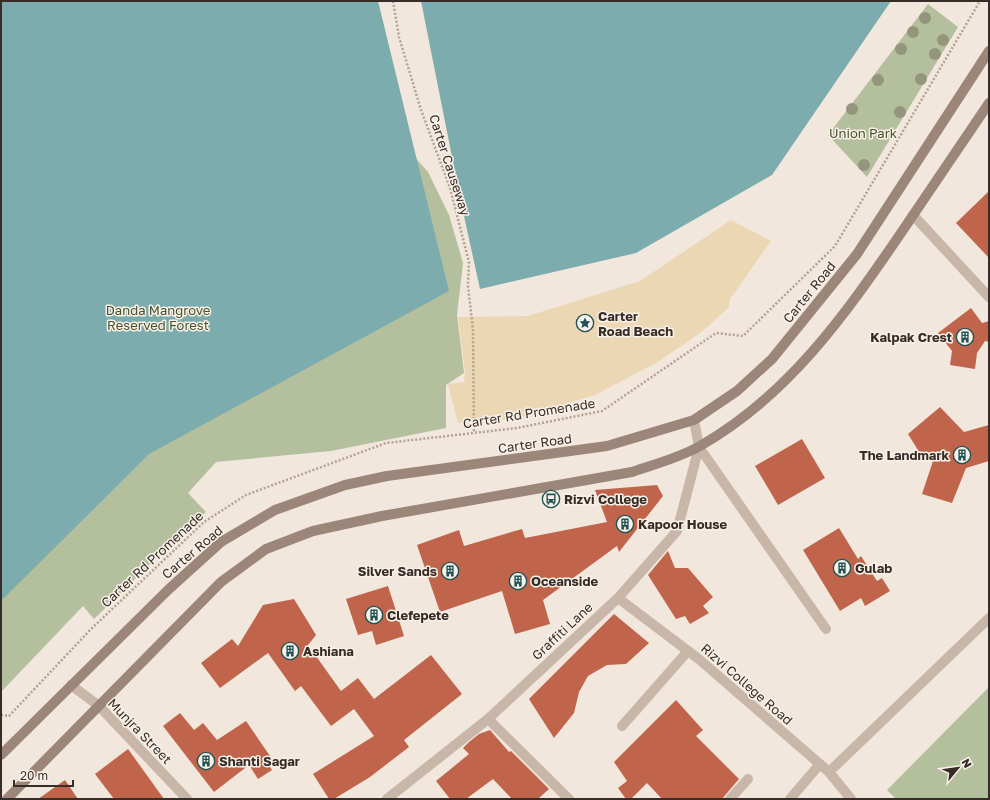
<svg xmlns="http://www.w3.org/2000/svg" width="990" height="800" font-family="'Golos Text',sans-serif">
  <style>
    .green { fill: #b4bf9d }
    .sand { fill: #ebd7b4 }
    .water { fill: #7cacad }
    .building { fill: #c0654b }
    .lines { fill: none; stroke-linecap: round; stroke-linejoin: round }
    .path { stroke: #b4a193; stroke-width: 2.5; stroke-dasharray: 2 2; stroke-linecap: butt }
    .lane { stroke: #c8b7a9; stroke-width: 10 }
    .street { stroke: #c8b7a9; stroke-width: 10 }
    .secondary { stroke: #9c867a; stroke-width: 10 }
    .tree { fill: #93967c }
    .labels { text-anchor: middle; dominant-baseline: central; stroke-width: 3; stroke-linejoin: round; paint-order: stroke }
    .park-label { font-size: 13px; fill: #46532d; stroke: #f9f1e8 }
    .street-label { font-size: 13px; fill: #362c28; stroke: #f9f1e8 }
    .poi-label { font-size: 13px; font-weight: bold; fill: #362c28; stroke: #f9f1e8; text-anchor: start }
  </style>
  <rect width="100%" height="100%" fill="#f1e7dc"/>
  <!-- green -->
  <path class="green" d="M 1,1 L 406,147 L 428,172 L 449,215 L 463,263 L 457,315 L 464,373 L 446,385 L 446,428 L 331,451 L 216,462 L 188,493 L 206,512 L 185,530 L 94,619 L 83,606 L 1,692 Z
    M 928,4 L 958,27 L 867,177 L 828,135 Z
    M 989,687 L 989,799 L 896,799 L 887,790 Z"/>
  <!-- sand -->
  <path class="sand" d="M 731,220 L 771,241 L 730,299 L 729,307 L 704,330 L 658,362 L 595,395 L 519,418 L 458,423 L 448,384 L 464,382 L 465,373 L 458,317 L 528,316 L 640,281 Z"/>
  <!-- water -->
  <path class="water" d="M 1,1 L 378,1 L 449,291 L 149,454 L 1,601 Z
    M 421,1 L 891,1 L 772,175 L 636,253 L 480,289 L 462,207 Z"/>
  <!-- building -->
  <path class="building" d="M 989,191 L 989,258 L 956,223 Z
    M 971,308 L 982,323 L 989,321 L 989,342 L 985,341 L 977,353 L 975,369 L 950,365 L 952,351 L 938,333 Z
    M 940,407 L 964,432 L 989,425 L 989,461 L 966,468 L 952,503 L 922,494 L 935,455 L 921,455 L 908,434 Z
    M 802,439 L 825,478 L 778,505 L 755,466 Z
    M 657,485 L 663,496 L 619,552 L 617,546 L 543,600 L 550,624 L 515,634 L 502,591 L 440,612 L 417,545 L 459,530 L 464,546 L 522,529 L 525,538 L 607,522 L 595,490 Z
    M 839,528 L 858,559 L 861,556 L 877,581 L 882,578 L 890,591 L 865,606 L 861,598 L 840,611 L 803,550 Z
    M 668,551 L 675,568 L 688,568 L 713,597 L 703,606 L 709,613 L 690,624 L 685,616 L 676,619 L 648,575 Z
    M 388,586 L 404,636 L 376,645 L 372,631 L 358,635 L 346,599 Z
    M 294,599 L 316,635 L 308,645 L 341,691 L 358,678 L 374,699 L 431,655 L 462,694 L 404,740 L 409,747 L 370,777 L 334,799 L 329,799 L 313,774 L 374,736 L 354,709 L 331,726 L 301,686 L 295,691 L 268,653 L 220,688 L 201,663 L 232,639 L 238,646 L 263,605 Z
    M 614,614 L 649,643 L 626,664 L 607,665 L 588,676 L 579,692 L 574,713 L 554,738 L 529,699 Z
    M 676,700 L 703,730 L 696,736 L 739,779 L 722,799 L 662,799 L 647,783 L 631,799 L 626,799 L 618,788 L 627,781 L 614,762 Z
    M 180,713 L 194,730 L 203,723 L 217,740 L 246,721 L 270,756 L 265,759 L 272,770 L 258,779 L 249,765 L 214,792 L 163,726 Z
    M 490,730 L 509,752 L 511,751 L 549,789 L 538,799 L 512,799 L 493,779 L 466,799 L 450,799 L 436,781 L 469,754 L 463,748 L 469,742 L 479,734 Z
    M 128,749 L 164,799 L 114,799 L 95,774 Z
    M 65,780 L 78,799 L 38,799 Z"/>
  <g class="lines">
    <!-- path -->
    <path class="path" d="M 393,1 L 399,37 L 421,110 L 450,188 L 469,262 L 468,286 L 473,330 L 474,433
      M 1,715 L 9,716 L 91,629 L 204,522 L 246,495 L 386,443 L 517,428 L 602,411 L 716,333 L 743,336 L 835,246 L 980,1"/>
    <!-- lane -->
    <path class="lane" d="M 913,215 L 989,297
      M 790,799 L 820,764"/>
    <!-- street -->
    <path class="street" d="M 699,447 L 826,629
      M 618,598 L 700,660 L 829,772 L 851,799
      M 71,685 L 99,706 L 187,799
      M 488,719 L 569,799
      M 622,726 L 688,651
      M 829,772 L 989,618
      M 387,799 L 488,719 L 618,598 L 677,531 L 699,447 L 694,420
      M 730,799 L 748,779"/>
    <!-- secondary -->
    <path class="secondary" d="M 1,755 L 169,589 L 221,542 L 275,510 L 345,485 L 387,476 L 607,446 L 694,420 L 737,391 L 772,359 L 857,254 L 989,51
      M 7,799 L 221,582 L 266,549 L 313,531 L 382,516 L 632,472 C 655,464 679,458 700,446 C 788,396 845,315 901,233 C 930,190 960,146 989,103"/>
  </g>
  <!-- trees -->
  <g class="tree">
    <circle cx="925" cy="18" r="6"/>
    <circle cx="913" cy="32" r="6"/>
    <circle cx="943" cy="40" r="6"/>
    <circle cx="901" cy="49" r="6"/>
    <circle cx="935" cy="54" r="6"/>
    <circle cx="921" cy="79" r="6"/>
    <circle cx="878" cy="80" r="6"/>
    <circle cx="852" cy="109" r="6"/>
    <circle cx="900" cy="112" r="6"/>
    <circle cx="864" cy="165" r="6"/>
  </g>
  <!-- icons -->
  <defs>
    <symbol id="sight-ring" viewBox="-11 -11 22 22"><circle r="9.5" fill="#f9f1e8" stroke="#205355" stroke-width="1.5"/><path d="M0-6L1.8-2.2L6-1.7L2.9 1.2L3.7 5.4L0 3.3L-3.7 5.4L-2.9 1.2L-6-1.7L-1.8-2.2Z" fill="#205355"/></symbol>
    <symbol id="building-ring" viewBox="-11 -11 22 22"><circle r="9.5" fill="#f9f1e8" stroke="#205355" stroke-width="1.5"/><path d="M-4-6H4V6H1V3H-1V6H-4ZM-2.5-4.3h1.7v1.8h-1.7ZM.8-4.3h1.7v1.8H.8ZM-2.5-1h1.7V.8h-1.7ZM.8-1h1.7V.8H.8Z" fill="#205355"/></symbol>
    <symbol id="bus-ring" viewBox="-11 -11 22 22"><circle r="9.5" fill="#f9f1e8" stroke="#205355" stroke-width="1.5"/><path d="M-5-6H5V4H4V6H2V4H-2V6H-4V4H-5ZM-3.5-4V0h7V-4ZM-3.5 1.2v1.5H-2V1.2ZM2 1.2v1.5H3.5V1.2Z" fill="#205355"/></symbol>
  </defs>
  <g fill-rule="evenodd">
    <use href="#sight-ring" x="575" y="313" width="20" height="20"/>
    <use href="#building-ring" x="955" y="327" width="20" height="20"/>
    <use href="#building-ring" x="952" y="445" width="20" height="20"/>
    <use href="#bus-ring" x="541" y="489" width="20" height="20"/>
    <use href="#building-ring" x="615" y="514" width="20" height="20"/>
    <use href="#building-ring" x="832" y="558" width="20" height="20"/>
    <use href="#building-ring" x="440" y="561" width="20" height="20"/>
    <use href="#building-ring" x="508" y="571" width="20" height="20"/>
    <use href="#building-ring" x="364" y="605" width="20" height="20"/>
    <use href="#building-ring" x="280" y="641" width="20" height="20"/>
    <use href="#building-ring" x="196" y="751" width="20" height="20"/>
  </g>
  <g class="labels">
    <!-- park labels -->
    <g class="park-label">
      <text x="863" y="133">Union Park</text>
      <text x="158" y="310">Danda Mangrove<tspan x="158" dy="15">Reserved Forest</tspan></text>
    </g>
    <!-- street labels -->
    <g class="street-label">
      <text transform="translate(450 165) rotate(72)">Carter Causeway</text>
      <text transform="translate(809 292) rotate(-51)">Carter Road</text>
      <text transform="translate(529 413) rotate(-9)">Carter Rd Promenade</text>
      <text transform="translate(535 443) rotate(-8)">Carter Road</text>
      <text transform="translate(192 552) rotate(-40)">Carter Road</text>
      <text transform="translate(152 559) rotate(-43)">Carter Rd Promenade</text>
      <text transform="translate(562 631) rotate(-43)">Graffiti Lane</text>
      <text transform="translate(747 684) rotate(41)">Rizvi College Road</text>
      <text transform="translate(140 731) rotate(46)">Munjra Street</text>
    </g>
    <!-- poi labels -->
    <g class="poi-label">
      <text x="598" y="316">Carter<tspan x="598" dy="15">Road Beach</tspan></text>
      <text x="952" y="337" text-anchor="end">Kalpak Crest</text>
      <text x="949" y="455" text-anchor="end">The Landmark</text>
      <text x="564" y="499">Rizvi College</text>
      <text x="638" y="524">Kapoor House</text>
      <text x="855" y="568">Gulab</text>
      <text x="437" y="571" text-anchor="end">Silver Sands</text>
      <text x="531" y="581">Oceanside</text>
      <text x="387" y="615">Clefepete</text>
      <text x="303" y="651">Ashiana</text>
      <text x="219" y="761">Shanti Sagar</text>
    </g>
  </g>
  <!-- border -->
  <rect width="990" height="800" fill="none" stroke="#362c28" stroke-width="4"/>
  <!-- north arrow -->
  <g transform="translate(958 768) rotate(61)" stroke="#f9f1e8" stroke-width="3" paint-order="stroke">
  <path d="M0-3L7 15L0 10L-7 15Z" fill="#362c28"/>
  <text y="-6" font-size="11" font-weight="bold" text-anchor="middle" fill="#362c28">N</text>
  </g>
  <!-- scale -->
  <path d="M14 780v6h59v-6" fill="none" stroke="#362c28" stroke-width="2"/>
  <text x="20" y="780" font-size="12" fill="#362c28" stroke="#f9f1e8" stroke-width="3" paint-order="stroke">20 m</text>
</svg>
